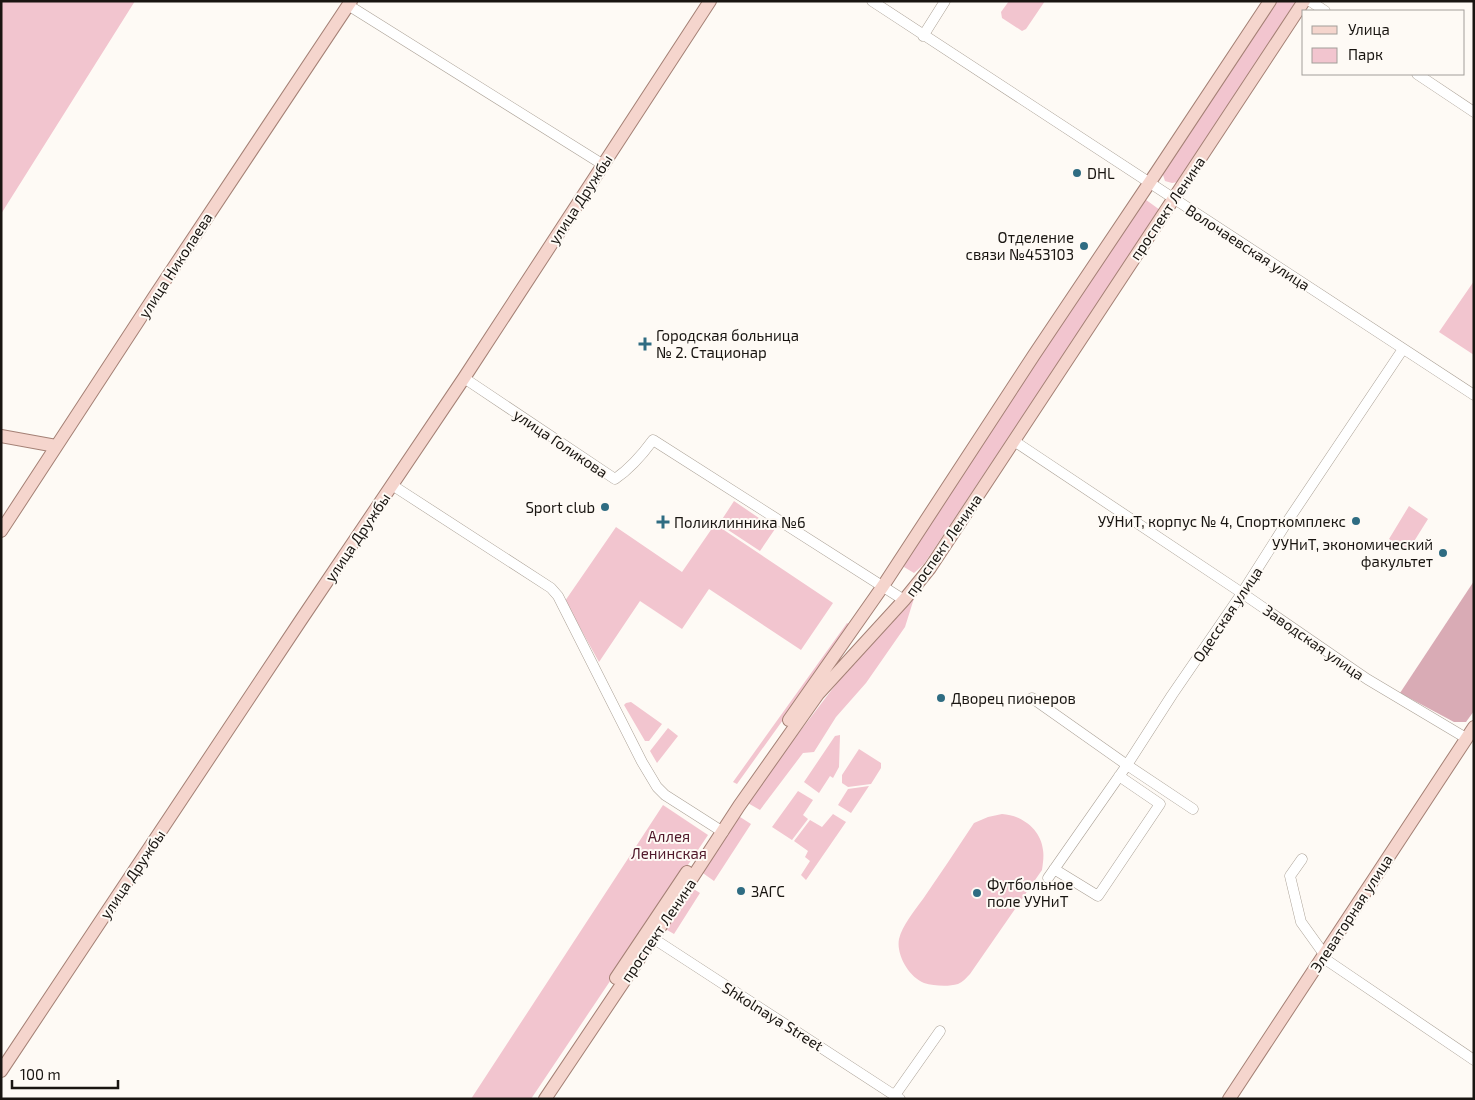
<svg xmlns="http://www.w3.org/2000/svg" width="1475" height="1100" font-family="'Exo 2',sans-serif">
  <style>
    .green { fill: #f2c5cf }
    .forest { fill: #d9abb5 }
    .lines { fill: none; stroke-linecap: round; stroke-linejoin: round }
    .minor-casing { stroke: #aaa095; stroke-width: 11 }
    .major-casing { stroke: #a48075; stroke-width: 14 }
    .minor { stroke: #fff; stroke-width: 10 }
    .major { stroke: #f5d5cd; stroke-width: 12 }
    .poi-dot { fill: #2f6c82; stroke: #fefaf5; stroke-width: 2 }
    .labels { text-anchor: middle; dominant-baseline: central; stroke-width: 4; stroke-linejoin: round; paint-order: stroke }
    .poi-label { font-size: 15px; fill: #191511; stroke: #fefaf5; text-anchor: start }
    .street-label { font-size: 15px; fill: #191511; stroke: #fefaf5 }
    .park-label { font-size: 15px; fill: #50182a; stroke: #fefaf5 }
  </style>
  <rect width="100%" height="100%" fill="#fefaf5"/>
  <!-- green -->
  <path class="green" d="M 1,1 L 135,1 L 1,214 Z
    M 1009,1 L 1045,1 L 1026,29 L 1022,31 L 1002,18 L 1001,12 Z
    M 1276,1 L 1297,2 L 1178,182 L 1172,183 L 1165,181 L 1163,175 L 1163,170 Z
    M 1142,197 L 1160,210 L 924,564 L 914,573 L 904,567 L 906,557 Z
    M 1474,281 L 1474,355 L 1439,332 Z
    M 734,501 L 775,529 L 760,551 L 719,524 Z
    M 1409,506 L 1428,519 L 1408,551 L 1389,539 Z
    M 715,524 L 833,603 L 801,650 L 709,589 L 682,629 L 640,601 L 599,662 L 565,601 L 616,527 L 682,572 Z
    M 916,592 L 905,627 L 866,683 L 836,717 L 814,752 L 803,753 L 760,810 L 746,802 L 866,645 Z
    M 847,623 L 851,625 L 737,784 L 733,782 Z
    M 631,702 L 662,724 L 649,741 L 645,741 L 624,705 L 626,703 Z
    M 668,728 L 678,736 L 657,763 L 650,751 Z
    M 840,735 L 839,767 L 833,778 L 830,776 L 819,793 L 804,782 L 835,736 Z
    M 859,749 L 881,763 L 881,768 L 871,784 L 848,787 L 842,783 L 842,775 Z
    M 869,786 L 851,813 L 838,805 L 848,789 Z
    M 798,791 L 813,800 L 803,815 L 808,819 L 792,840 L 772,827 Z
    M 663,805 L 708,835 L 531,1099 L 471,1099 Z
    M 833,814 L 846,822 L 806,880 L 801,875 L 810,861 L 805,857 L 808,851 L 794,841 L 810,820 L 822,827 Z
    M 1002,814 C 1021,815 1041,829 1043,850 C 1044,856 1043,863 1042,870 L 970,974 C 967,977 963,982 958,984 C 948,987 934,986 924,983 C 909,977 896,955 899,939 C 902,926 915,910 923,899 C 940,874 957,849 974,823 L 988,817 Z
    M 737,815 L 751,824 L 714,881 L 700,871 Z
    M 689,886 L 700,893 L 674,934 L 662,927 Z"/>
  <!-- forest -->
  <path class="forest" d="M 1474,581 L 1474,711 L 1466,722 L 1454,722 L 1400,693 Z"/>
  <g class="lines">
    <defs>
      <path id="minor" d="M 872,1 L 1474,395
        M 1310,1 L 1325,11
        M 348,5 L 602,164
        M 923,36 L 945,1
        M 1417,74 L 1474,112
        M 464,378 L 615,479 C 631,468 642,455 653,440 L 904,600
        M 1014,441 L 1242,593 L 1367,679 L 1466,738
        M 392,485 L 551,588 L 558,596 L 642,762 L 657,787 L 665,795 L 723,832
        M 1032,698 L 1127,765 L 1193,809
        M 1302,859 L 1290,876 L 1301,922 L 1324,954
        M 1054,869 L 1098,896 L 1160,804 L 1119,776
        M 1048,878 L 1127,765 L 1172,695 L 1242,593 L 1287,522 L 1403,349
        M 648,935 L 900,1099
        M 1322,957 L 1474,1060
        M 895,1095 L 940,1031"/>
      <path id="major" d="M 1,436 L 56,446
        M 1,531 L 154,297 L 351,1
        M 789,720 L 883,586 L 1034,355 L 1156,173 L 1270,1
        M 616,978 L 687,872
        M 1,1071 L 301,620 L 464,378 L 710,1
        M 545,1099 L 653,938 L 739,806 L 818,694 L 904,600 L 930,568 L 1304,1
        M 1229,1099 L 1474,727"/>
    </defs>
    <!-- minor casing -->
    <use href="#minor" class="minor-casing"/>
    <!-- major casing -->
    <use href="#major" class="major-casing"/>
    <!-- minor -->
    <use href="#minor" class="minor"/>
    <!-- major -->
    <use href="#major" class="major"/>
  </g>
  <!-- markers -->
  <g class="poi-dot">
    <circle cx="1077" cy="173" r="5"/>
    <circle cx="1084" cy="246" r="5"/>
    <path d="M642.5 336.5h5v5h5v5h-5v5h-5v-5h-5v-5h5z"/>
    <circle cx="605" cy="507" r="5"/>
    <circle cx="1356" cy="521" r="5"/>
    <path d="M660.5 514.5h5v5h5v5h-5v5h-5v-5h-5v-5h5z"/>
    <circle cx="1443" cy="553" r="5"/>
    <circle cx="941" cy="698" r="5"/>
    <circle cx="741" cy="891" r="5"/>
    <circle cx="977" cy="893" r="5"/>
  </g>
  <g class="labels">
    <!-- poi labels -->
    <g class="poi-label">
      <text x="1087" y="173">DHL</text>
      <text x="1074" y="237" text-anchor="end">Отделение<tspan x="1074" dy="17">связи №453103</tspan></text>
      <text x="656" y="335">Городская больница<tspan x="656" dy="17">№ 2. Стационар</tspan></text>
      <text x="595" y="507" text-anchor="end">Sport club</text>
      <text x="1346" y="521" text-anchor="end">УУНиТ, корпус № 4, Спорткомплекс</text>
      <text x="674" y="522">Поликлинника №6</text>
      <text x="1433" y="544" text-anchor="end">УУНиТ, экономический<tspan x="1433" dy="17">факультет</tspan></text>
      <text x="951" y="698">Дворец пионеров</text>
      <text x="987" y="884">Футбольное<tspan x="987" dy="17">поле УУНиТ</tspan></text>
      <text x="751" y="891">ЗАГС</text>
    </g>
    <!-- street labels -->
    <g class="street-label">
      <text transform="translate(580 199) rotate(-57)">улица Дружбы</text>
      <text transform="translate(1167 208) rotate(-56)">проспект Ленина</text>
      <text transform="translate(1248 247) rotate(33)">Волочаевская улица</text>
      <text transform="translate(175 265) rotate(-57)">улица Николаева</text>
      <text transform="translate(561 443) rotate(34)">улица Голикова</text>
      <text transform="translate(357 537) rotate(-56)">улица Дружбы</text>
      <text transform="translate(943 545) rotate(-55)">проспект Ленина</text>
      <text transform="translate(1227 614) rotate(-56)">Одесская улица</text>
      <text transform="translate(1314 642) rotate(35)">Заводская улица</text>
      <text transform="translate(132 874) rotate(-56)">улица Дружбы</text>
      <text transform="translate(1351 913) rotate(-57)">Элеваторная улица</text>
      <text transform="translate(658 930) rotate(-56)">проспект Ленина</text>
      <text transform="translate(773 1016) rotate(32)">Shkolnaya Street</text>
    </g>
    <!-- park labels -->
    <g class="park-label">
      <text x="669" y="836">Аллея<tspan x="669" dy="17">Ленинская</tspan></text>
    </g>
  </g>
  <!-- border -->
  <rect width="1475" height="1100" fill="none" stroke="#191511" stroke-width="5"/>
  <!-- legend -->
  <rect x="1302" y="10" width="162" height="65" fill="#fefaf5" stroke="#a29e9a"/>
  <rect x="1312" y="26" width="25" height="8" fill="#f5d5cd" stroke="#a29e9a"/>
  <text x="1348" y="35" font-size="15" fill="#191511">Улица</text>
  <rect x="1312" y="48" width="25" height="15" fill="#f2c5cf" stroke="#a29e9a"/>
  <text x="1348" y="60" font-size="15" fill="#191511">Парк</text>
  <!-- scale -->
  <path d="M12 1080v8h106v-8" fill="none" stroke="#191511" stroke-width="2.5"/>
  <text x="20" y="1080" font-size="15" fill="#191511" stroke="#fefaf5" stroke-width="4" paint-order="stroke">100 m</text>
</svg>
